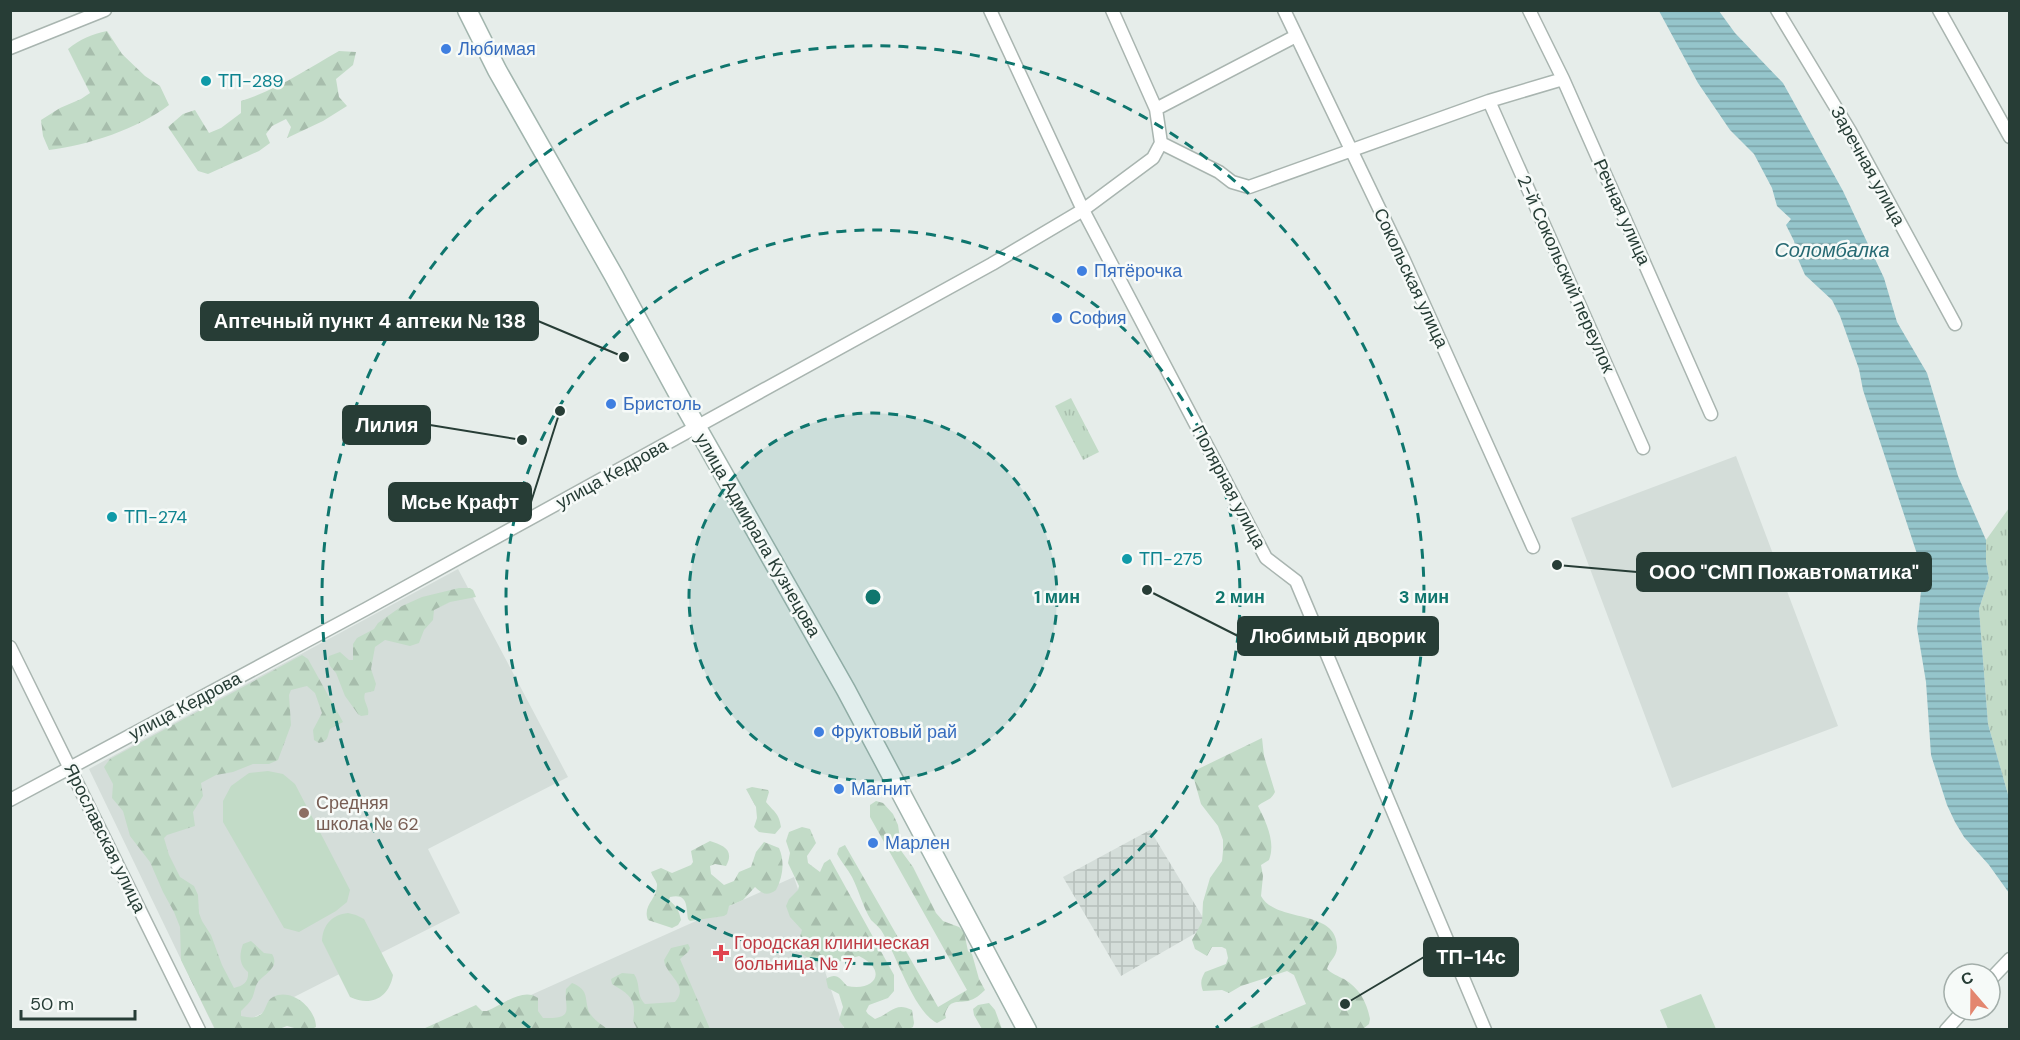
<svg xmlns="http://www.w3.org/2000/svg" width="2020" height="1040" font-family="'DM Sans',sans-serif">
  <style>
    .built { fill: #d4ddd9 }
    .industrial { fill: url(#industrial-grid) }
    .grass { fill: url(#grass-tufts) }
    .forest { fill: url(#forest-firs) }
    .pitch { fill: #c2dbc7 }
    .water { fill: url(#water-rules) }
    .lines { fill: none; stroke-linecap: round; stroke-linejoin: round }
    .street-casing { stroke: #a9b5b0; stroke-width: 15 }
    .secondary-casing { stroke: #a2b5ae; stroke-width: 21 }
    .street { stroke: #fff; stroke-width: 12 }
    .secondary { stroke: #fff; stroke-width: 18 }
    .ring { fill: none; stroke: #0f766e; stroke-width: 3; stroke-dasharray: 10 8 }
    .shop-dot { fill: #3f7fe0; stroke: #f6faf8; stroke-width: 2 }
    .culture-dot { fill: #0f9aa8; stroke: #f6faf8; stroke-width: 2 }
    .education-dot { fill: #8d6e63; stroke: #f6faf8; stroke-width: 2 }
    .health-dot { fill: #e0444e; stroke: #f6faf8; stroke-width: 2 }
    .labels { text-anchor: middle; dominant-baseline: central; stroke-width: 5; stroke-linejoin: round; paint-order: stroke }
    .shop-label { font-size: 18px; fill: #366cbe; stroke: #f6faf8; text-anchor: start }
    .culture-label { font-size: 18px; fill: #0d838f; stroke: #f6faf8; text-anchor: start }
    .street-label { font-size: 18px; fill: #273d36; stroke: #f6faf8 }
    .education-label { font-size: 18px; fill: #785e54; stroke: #f6faf8; text-anchor: start }
    .health-label { font-size: 18px; fill: #be3a42; stroke: #f6faf8; text-anchor: start }
    .water-label { font-size: 20px; font-style: italic; fill: #276a73; stroke: #f6faf8 }
    .centre { fill: #0f766e; stroke: #f6faf8; stroke-width: 3 }
    .ring-label { font-size: 18px; text-anchor: middle; font-weight: bold; fill: #0f766e; stroke: #f6faf8; stroke-width: 5; stroke-linejoin: round; paint-order: stroke }
    .leader { fill: none; stroke: #273d36; stroke-width: 2 }
    .callout-dot { fill: #273d36; stroke: #f6faf8; stroke-width: 2 }
    .callout { fill: #273d36; stroke: #273d36; stroke-width: 2 }
    .callout-label { font-size: 20px; text-anchor: middle; font-weight: bold; fill: #fff }
  </style>
  <defs>
    <pattern id="industrial-grid" width="8" height="8" patternUnits="userSpaceOnUse" patternTransform="scale(1.5)"><rect width="8" height="8" fill="#d4ddd9"/><path d="M0 4h8M4 0v8" fill="none" stroke="#b6bfbb"/></pattern>
    <pattern id="grass-tufts" width="24" height="20" patternUnits="userSpaceOnUse" patternTransform="scale(1.5)"><rect width="24" height="20" fill="#c2dbc7"/><path d="M3 7l-1-3M5 7V3M7 7l1-3M15 17l-1-3M17 17v-4M19 17l1-3" fill="none" stroke="#a7bdac"/></pattern>
    <pattern id="forest-firs" width="22" height="20" patternUnits="userSpaceOnUse" patternTransform="scale(1.5)"><rect width="22" height="20" fill="#c2dbc7"/><path d="M5 1l3.5 6h-7zM16 11l3.5 6h-7z" fill="#a7bdac"/></pattern>
    <pattern id="water-rules" width="6" height="5" patternUnits="userSpaceOnUse" patternTransform="scale(1.5)"><rect width="6" height="5" fill="#95c5cb"/><path d="M0 2.5h6" fill="none" stroke="#7aa1a6"/></pattern>
  </defs>
  <rect width="100%" height="100%" fill="#e6edea"/>
  <!-- built -->
  <path class="built" d="M 1736,456 L 1838,726 L 1672,788 L 1571,518 Z
    M 458,569 L 568,777 L 428,849 L 460,913 L 231,1029 L 215,1030 L 89,769 Z
    M 794,877 L 844,1029 L 453,1030 Z"/>
  <!-- industrial -->
  <path class="industrial" d="M 1150,830 L 1208,926 L 1121,976 L 1063,877 Z"/>
  <!-- grass -->
  <path class="grass" d="M 1071,398 L 1099,452 L 1083,460 L 1055,406 Z
    M 2009,508 L 2009,798 L 1988,724 L 1979,609 L 1989,578 L 1986,562 L 1986,540 Z"/>
  <!-- forest -->
  <path class="forest" d="M 107,31 L 122,54 L 145,76 L 160,86 L 169,105 C 140,128 86,146 49,150 L 43,136 L 41,120 L 60,108 L 81,99 L 90,93 L 68,49 C 80,39 92,34 107,31 Z
    M 339,51 L 356,52 L 353,65 L 336,79 L 339,97 L 347,106 L 323,121 L 287,138 L 291,127 L 286,119 L 272,126 L 266,134 L 270,143 L 259,151 L 208,174 L 198,171 L 168,127 L 183,114 L 195,110 L 209,133 L 221,128 L 241,113 L 241,101 C 277,90 307,69 339,51 Z
    M 459,588 L 470,588 L 473,590 L 476,597 L 450,602 L 434,610 L 433,620 L 424,630 L 419,643 L 410,646 L 385,640 L 375,647 L 371,669 L 376,684 L 374,691 L 365,693 C 362,701 370,707 368,715 L 361,716 L 358,714 L 345,696 L 336,673 L 330,666 L 328,659 L 329,656 L 340,652 L 349,660 L 353,660 L 353,644 L 357,638 L 374,629 L 378,623 L 402,606 L 422,597 Z
    M 302,655 L 308,659 L 343,722 L 330,729 C 327,737 329,741 319,743 L 314,740 L 313,730 L 322,713 L 315,693 L 307,686 L 291,690 L 289,695 L 291,725 L 278,760 L 269,764 L 253,764 L 233,772 L 216,775 L 201,783 L 203,796 L 193,812 L 195,826 L 167,835 L 164,838 L 169,855 L 180,877 L 194,886 L 198,895 L 199,913 L 202,921 L 211,935 L 222,965 L 234,988 C 243,986 249,982 248,972 C 239,965 239,955 243,944 L 251,941 L 264,953 L 272,954 C 280,967 266,973 258,982 C 255,986 255,991 253,996 C 251,1002 245,1007 241,1011 L 241,1016 C 248,1017 254,1019 260,1015 C 267,1011 265,1001 273,997 C 291,987 316,1008 316,1027 C 307,1033 296,1028 287,1026 L 279,1029 L 215,1029 L 181,960 L 180,927 L 174,912 L 163,892 L 150,862 L 130,836 L 123,811 L 112,798 L 113,784 L 104,767 L 110,759 Z
    M 1262,738 L 1264,756 L 1275,792 C 1271,801 1264,800 1258,806 C 1266,822 1276,842 1269,860 L 1261,865 L 1263,876 L 1261,896 C 1276,924 1338,908 1337,948 C 1336,958 1329,961 1327,969 C 1332,974 1338,976 1344,979 C 1359,988 1367,1002 1370,1019 L 1369,1024 L 1363,1029 L 1247,1029 L 1306,1004 L 1294,975 L 1287,971 L 1241,986 L 1229,993 L 1222,990 L 1203,991 C 1200,983 1201,979 1205,972 L 1226,964 L 1228,958 L 1226,949 L 1222,947 L 1212,947 L 1207,956 L 1195,949 L 1192,940 L 1202,922 L 1203,902 L 1210,878 L 1222,861 L 1223,851 L 1223,840 L 1218,826 L 1201,804 L 1192,772 Z
    M 752,787 L 768,790 L 769,792 L 766,802 C 774,812 779,813 781,827 L 775,834 L 759,832 L 754,827 L 757,818 L 756,807 L 746,789 Z
    M 876,801 L 883,803 L 893,814 L 898,825 L 902,852 L 913,867 L 936,913 L 943,921 L 959,927 L 964,932 L 968,951 L 972,954 L 979,979 L 985,990 C 980,995 975,999 968,1001 C 956,1003 950,999 945,1014 L 946,1018 L 937,1023 C 913,1011 896,953 881,930 C 878,926 874,923 871,920 C 863,907 859,891 852,877 C 848,869 841,862 837,854 L 839,848 L 845,845 L 938,1007 L 967,990 L 870,817 L 870,805 Z
    M 802,827 L 810,829 L 816,843 L 807,856 L 808,863 L 820,872 L 824,863 L 830,859 L 894,975 L 894,991 L 888,998 L 869,1005 L 866,1011 L 868,1014 L 875,1019 C 890,1014 895,1001 912,1010 L 914,1023 L 913,1027 L 909,1029 L 845,1029 L 839,1020 L 843,1007 L 839,994 L 828,988 L 826,979 C 837,972 840,979 847,986 C 876,992 888,970 859,956 L 827,965 L 812,961 L 801,953 L 799,947 L 799,940 L 802,930 L 790,917 L 786,906 L 789,899 L 798,890 L 799,886 L 788,863 L 790,853 L 786,841 L 789,832 Z
    M 710,841 C 723,845 735,850 726,866 L 715,864 L 710,866 L 711,874 L 724,885 L 734,881 L 739,872 L 751,867 L 756,852 L 764,842 L 779,848 C 785,862 783,877 776,890 C 767,897 761,893 755,887 L 743,900 L 729,906 L 727,914 L 724,916 L 690,921 L 688,919 C 686,906 688,893 670,897 L 669,900 C 676,906 679,910 681,920 L 678,925 L 672,928 L 648,920 C 642,905 658,899 657,884 C 656,880 652,876 651,872 L 661,868 L 672,873 L 691,865 L 693,862 L 691,851 Z
    M 688,944 L 690,948 L 688,952 L 680,959 L 710,1029 L 637,1029 L 633,1021 C 637,999 630,995 612,984 L 611,979 L 622,973 L 634,974 C 641,984 636,995 645,1004 L 675,1002 C 690,985 666,976 664,960 L 671,948 Z
    M 572,983 C 590,990 584,999 589,1012 C 593,1019 601,1025 608,1029 L 423,1029 L 476,1005 L 482,1011 L 487,1011 C 502,1005 523,987 538,998 L 538,1011 L 543,1018 C 576,1019 564,1010 566,989 Z
    M 989,1003 L 995,1010 L 1002,1029 L 982,1029 L 974,1015 L 973,1009 L 978,1005 Z"/>
  <!-- pitch -->
  <path class="pitch" d="M 268,771 L 283,774 L 295,784 L 350,890 L 347,902 L 336,911 L 299,932 L 284,928 L 223,822 L 223,801 L 231,786 L 249,773 Z
    M 348,913 L 356,915 L 364,919 L 393,975 C 389,998 371,1007 350,997 L 322,941 C 323,924 332,915 348,913 Z
    M 1701,994 L 1716,1029 L 1668,1029 L 1660,1010 Z"/>
  <!-- water -->
  <path class="water" d="M 1659,11 L 1719,11 L 1735,33 L 1783,83 L 1843,191 L 1884,278 L 1897,322 L 1927,373 L 1958,476 L 1986,540 L 1986,562 L 1989,578 L 1979,609 L 1988,724 L 2009,798 L 2009,893 L 1989,865 L 1964,837 L 1955,822 L 1947,805 L 1931,755 L 1926,682 L 1917,628 L 1921,591 L 1920,573 L 1917,554 L 1863,390 L 1859,369 L 1840,316 L 1832,300 L 1805,275 L 1798,259 L 1794,241 L 1786,225 L 1791,219 L 1777,206 L 1772,188 L 1754,154 L 1730,130 L 1698,83 Z"/>
  <g class="lines">
    <defs>
      <path id="street" d="M 990,10 L 1083,210 L 1266,558 L 1296,581 L 1485,1030
        M 1112,10 L 1156,109 L 1161,143 L 1219,172 L 1232,182 L 1249,187 L 1489,101 L 1563,79
        M 1284,10 L 1403,258 L 1533,547
        M 1529,10 L 1563,79 L 1711,414
        M 1777,10 L 1850,131 L 1955,324
        M 1939,10 L 2010,137
        M 10,48 L 105,10
        M 1489,101 L 1643,448
        M 1156,109 L 1296,36
        M 10,647 L 199,1030
        M 10,800 L 366,609 L 992,264 L 1083,210 L 1153,158 L 1161,143
        M 1990,980 L 2010,959
        M 1946,1030 L 1964,1010"/>
      <path id="secondary" d="M 467,10 L 497,70 L 614,276 L 682,401 L 846,690 L 1027,1030"/>
    </defs>
    <!-- street casing -->
    <use href="#street" class="street-casing"/>
    <!-- secondary casing -->
    <use href="#secondary" class="secondary-casing"/>
    <!-- street -->
    <use href="#street" class="street"/>
    <!-- secondary -->
    <use href="#secondary" class="secondary"/>
  </g>
  <!-- distance rings -->
  <circle cx="873" cy="597" r="184" fill="#0f766e" fill-opacity=".12"/>
  <g class="ring">
    <circle cx="873" cy="597" r="184"/>
    <circle cx="873" cy="597" r="367"/>
    <path d="M530 1028A551 551 0 1 1 1216 1028"/>
  </g>
  <!-- markers -->
  <g class="shop-dot">
    <circle cx="446" cy="49" r="6"/>
    <circle cx="1082" cy="271" r="6"/>
    <circle cx="1057" cy="318" r="6"/>
    <circle cx="611" cy="404" r="6"/>
    <circle cx="819" cy="732" r="6"/>
    <circle cx="839" cy="789" r="6"/>
    <circle cx="873" cy="843" r="6"/>
  </g>
  <g class="culture-dot">
    <circle cx="206" cy="81" r="6"/>
    <circle cx="112" cy="517" r="6"/>
    <circle cx="1127" cy="559" r="6"/>
  </g>
  <circle class="education-dot" cx="304" cy="813" r="6"/>
  <path class="health-dot" d="M718 944h6v6h6v6h-6v6h-6v-6h-6v-6h6z"/>
  <g class="labels">
    <!-- shop labels -->
    <g class="shop-label">
      <text x="458" y="49">Любимая</text>
      <text x="1094" y="271">Пятёрочка</text>
      <text x="1069" y="318">София</text>
      <text x="623" y="404">Бристоль</text>
      <text x="831" y="732">Фруктовый рай</text>
      <text x="851" y="789">Магнит</text>
      <text x="885" y="843">Марлен</text>
    </g>
    <!-- culture labels -->
    <g class="culture-label">
      <text x="218" y="81">ТП-289</text>
      <text x="124" y="517">ТП-274</text>
      <text x="1139" y="559">ТП-275</text>
    </g>
    <!-- street labels -->
    <g class="street-label">
      <text transform="translate(1868 166) rotate(61)">Заречная улица</text>
      <text transform="translate(1622 212) rotate(66)">Речная улица</text>
      <text transform="translate(1566 274) rotate(66)">2-й Сокольский переулок</text>
      <text transform="translate(1411 278) rotate(65)">Сокольская улица</text>
      <text transform="translate(612 474) rotate(-29)">улица Кедрова</text>
      <text transform="translate(1229 487) rotate(62)">Полярная улица</text>
      <text transform="translate(758 535) rotate(60)">улица Адмирала Кузнецова</text>
      <text transform="translate(185 706) rotate(-28)">улица Кедрова</text>
      <text transform="translate(105 838) rotate(64)">Ярославская улица</text>
    </g>
    <!-- education labels -->
    <g class="education-label">
      <text x="316" y="803">Средняя<tspan x="316" dy="21">школа № 62</tspan></text>
    </g>
    <!-- health labels -->
    <g class="health-label">
      <text x="734" y="943">Городская клиническая<tspan x="734" dy="21">больница № 7</tspan></text>
    </g>
    <!-- water labels -->
    <g class="water-label">
      <text x="1832" y="250">Соломбалка</text>
    </g>
  </g>
  <circle cx="873" cy="597" r="9" class="centre"/>
  <g class="ring-label">
    <text x="1057" y="603">1 мин</text>
    <text x="1240" y="603">2 мин</text>
    <text x="1424" y="603">3 мин</text>
  </g>
  <!-- callouts -->
  <path class="leader" d="M624 357L538 321M522 440L430 425M560 411L531 502M1557 565L1637 572M1147 590L1238 636M1345 1004L1424 957"/>
  <g class="callout-dot">
    <circle cx="624" cy="357" r="6"/>
    <circle cx="522" cy="440" r="6"/>
    <circle cx="560" cy="411" r="6"/>
    <circle cx="1557" cy="565" r="6"/>
    <circle cx="1147" cy="590" r="6"/>
    <circle cx="1345" cy="1004" r="6"/>
  </g>
  <g class="callout">
    <rect x="201" y="302" width="337" height="38" rx="6"/>
    <rect x="343" y="406" width="87" height="38" rx="6"/>
    <rect x="389" y="483" width="142" height="38" rx="6"/>
    <rect x="1637" y="553" width="294" height="38" rx="6"/>
    <rect x="1238" y="617" width="200" height="38" rx="6"/>
    <rect x="1424" y="938" width="94" height="38" rx="6"/>
  </g>
  <g class="callout-label">
    <text x="370" y="328">Аптечный пункт 4 аптеки № 138</text>
    <text x="387" y="432">Лилия</text>
    <text x="460" y="509">Мсье Крафт</text>
    <text x="1784" y="579">ООО "СМП Пожавтоматика"</text>
    <text x="1338" y="643">Любимый дворик</text>
    <text x="1471" y="964">ТП-14с</text>
  </g>
  <!-- border -->
  <rect width="2020" height="1040" fill="none" stroke="#273d36" stroke-width="24"/>
  <!-- north arrow -->
  <g transform="translate(1972 992) rotate(340)"><circle r="28" fill="#f6faf8" stroke="#a3aeaa" stroke-width="1.5"/>
  <path d="M0-4.5L10 22L0 15L-10 22Z" fill="#e3866f"/>
  <text y="-9" font-size="16" font-weight="bold" text-anchor="middle" fill="#273d36">С</text>
  </g>
  <!-- scale -->
  <path d="M21 1010v9h114v-9" fill="none" stroke="#273d36" stroke-width="3"/>
  <text x="30" y="1010" font-size="18" fill="#273d36" stroke="#f6faf8" stroke-width="4.5" paint-order="stroke">50 m</text>
</svg>
